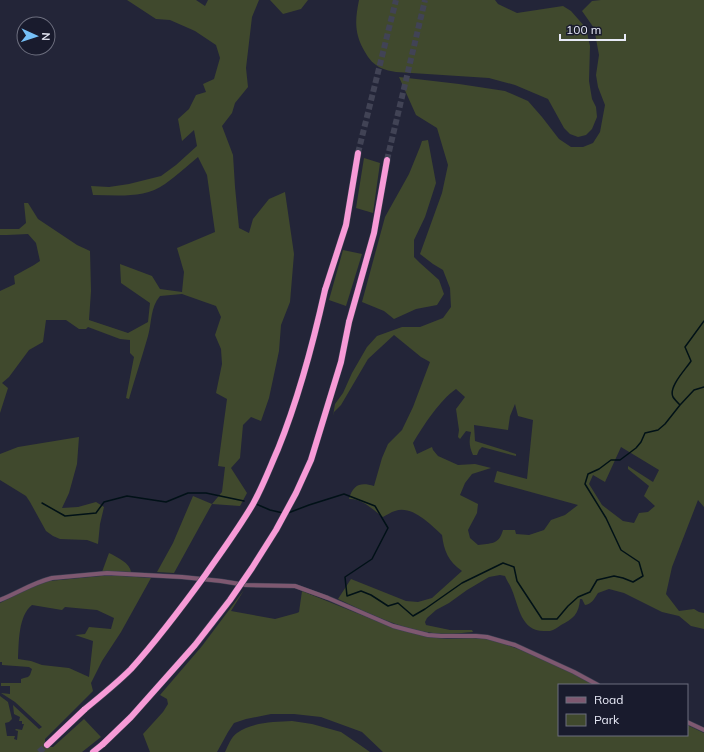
<svg xmlns="http://www.w3.org/2000/svg" width="704" height="752" font-family="Mulish,sans-serif">
  <style>
    .green { fill: #40492d; fill-rule: evenodd }
    .lines { fill: none; stroke-linecap: round; stroke-linejoin: round }
    .stream { stroke: #011117; stroke-width: 1.5 }
    .highway-tunnel { stroke: #414355; stroke-width: 6; stroke-dasharray: 6 3; stroke-linecap: butt }
    .minor-casing { stroke: #3f4153; stroke-width: 5 }
    .highway-casing { stroke: #3f4153; stroke-width: 7 }
    .minor { stroke: #7e5870; stroke-width: 4 }
    .highway { stroke: #f79bd7; stroke-width: 6 }
    .highway-bridge-casing { stroke: #3f4153; stroke-width: 7; stroke-linecap: butt }
    .highway-bridge { stroke: #f79bd7; stroke-width: 6 }
  </style>
  <rect width="100%" height="100%" fill="#232538"/>
  <!-- green -->
  <path class="green" d="M 127,0 L 196,0 L 205,6 L 208,0 L 259,0 L 252,17 L 246,68 L 248,87 L 235,103 L 232,113 L 222,126 L 233,155 L 235,187 L 239,228 L 249,233 L 253,219 L 269,199 L 285,192 L 294,254 L 290,302 L 281,325 L 279,351 L 269,398 L 261,421 L 251,417 L 243,425 L 240,458 L 231,468 L 247,493 L 240,506 L 212,504 L 174,573 L 157,572 L 173,543 L 193,496 L 212,504 L 222,492 L 225,467 L 218,466 L 227,399 L 216,393 L 222,364 L 221,349 L 215,335 L 221,317 L 216,306 L 182,294 L 160,296 C 150,308 152,322 148,336 C 142,357 135,378 129,399 L 126,398 L 134,357 L 130,353 L 130,340 L 120,339 L 88,327 L 86,329 L 79,329 L 66,320 L 46,320 L 43,342 L 29,350 L 9,377 L 2,383 L 8,388 L 0,413 L 0,291 L 15,284 L 14,276 L 34,265 L 40,261 L 36,243 L 28,234 L 7,235 L 0,235 L 0,229 L 19,229 L 26,223 L 24,203 L 28,203 L 38,219 L 77,245 L 90,251 L 91,291 L 89,320 L 128,333 L 148,322 L 150,303 L 121,283 L 120,264 L 152,276 L 160,289 L 182,292 L 184,272 L 177,248 L 215,232 L 207,175 L 198,157 C 187,166 176,176 165,184 C 144,199 117,195 93,195 L 91,186 L 109,187 L 129,184 L 161,176 L 176,165 L 197,146 L 194,130 L 182,141 L 178,119 L 189,109 L 196,95 L 206,92 L 203,84 L 214,79 L 220,58 L 216,45 L 195,31 L 170,20 L 156,19 Z
    M 270,0 L 308,0 L 301,9 L 283,14 Z
    M 359,0 L 495,0 L 498,4 L 517,13 L 563,6 L 571,11 L 586,28 L 590,46 L 589,81 L 592,99 L 596,107 L 597,117 L 592,129 L 586,135 L 578,137 L 570,134 L 564,128 L 548,99 L 515,85 L 489,78 L 396,72 C 391,71 385,70 381,68 C 373,64 369,59 365,52 C 354,34 355,20 359,0 Z
    M 601,0 L 704,0 L 704,507 L 698,500 L 672,567 L 666,594 L 679,611 L 694,609 L 699,612 L 704,613 L 704,629 L 691,626 L 679,616 L 662,612 L 624,593 L 609,589 L 598,593 C 594,599 592,604 585,605 L 582,599 L 580,599 C 579,614 573,619 561,625 C 558,627 554,630 550,631 C 548,631 546,631 544,631 C 521,631 519,607 512,590 C 510,585 507,581 505,576 L 500,575 L 489,577 L 467,590 L 449,603 L 436,610 L 427,618 L 425,622 L 426,625 L 450,630 L 472,630 L 473,632 C 460,633 447,635 433,633 C 400,629 368,613 338,599 L 351,579 L 406,601 L 418,602 L 432,598 L 462,571 C 448,561 444,551 442,535 C 430,524 412,505 395,511 C 391,512 387,515 383,517 C 373,510 362,498 349,499 C 353,484 361,482 374,486 L 382,458 L 388,444 L 402,430 L 413,407 L 430,362 L 421,357 L 394,335 L 368,359 L 341,405 L 334,412 L 333,416 L 335,404 L 343,393 L 352,373 L 367,347 L 377,336 L 402,327 L 420,327 L 443,318 L 451,307 L 450,288 L 443,270 L 433,264 L 420,254 L 442,193 L 448,165 L 437,128 L 416,115 L 399,77 L 459,84 L 505,91 L 528,101 L 542,117 L 559,139 L 571,147 L 583,147 L 593,143 L 600,132 L 605,105 L 598,87 L 596,75 L 599,55 L 594,28 L 582,11 L 592,1 ZM 456,389 L 465,397 L 456,409 L 459,430 L 458,437 L 460,439 L 466,431 L 471,432 C 469,442 469,446 473,455 L 477,455 L 479,450 L 482,447 L 516,456 L 516,454 L 475,441 L 474,425 L 508,430 L 510,416 L 515,404 L 518,416 L 533,420 L 527,479 L 497,471 L 494,482 L 578,505 L 565,515 L 551,520 L 544,530 L 529,535 L 516,534 L 515,530 L 503,530 C 499,545 491,543 478,545 L 470,538 L 468,530 L 477,513 L 478,504 L 460,495 L 465,483 L 472,474 L 491,468 L 475,464 L 458,465 L 438,456 L 433,450 L 432,447 L 417,454 L 413,443 C 423,426 440,400 456,389 ZM 621,447 L 659,470 L 653,482 L 628,466 L 628,469 L 649,486 L 644,496 L 655,506 L 648,512 L 639,513 L 634,523 L 623,521 L 602,505 L 589,484 L 593,475 L 605,482 Z
    M 428,140 L 436,183 L 425,217 L 414,240 L 414,257 L 420,263 L 439,280 L 444,294 L 437,305 L 416,309 L 394,319 L 384,311 L 362,302 L 385,217 L 409,174 L 420,147 L 422,141 Z
    M 364,158 L 380,163 L 373,213 L 356,208 Z
    M 343,250 L 362,254 L 346,306 L 329,300 Z
    M 79,437 L 77,464 L 69,493 L 62,508 L 78,507 L 96,502 L 104,507 L 100,524 L 98,544 L 87,540 L 60,539 L 53,536 L 46,531 L 30,502 L 26,496 L 0,480 L 0,454 L 18,447 Z
    M 109,553 C 117,557 130,563 131,572 L 110,571 L 102,572 Z
    M 101,576 L 122,576 L 151,578 L 121,632 L 102,661 L 91,683 L 93,691 L 45,739 L 45,742 L 50,747 L 53,747 L 84,719 L 101,737 L 82,752 L 0,752 L 0,696 L 8,702 L 12,719 L 9,722 L 5,723 L 7,736 L 15,736 L 14,739 L 17,740 L 18,731 L 15,730 L 16,729 L 22,730 L 24,724 L 22,724 L 22,721 L 19,721 L 20,717 L 14,714 L 13,705 L 39,729 L 42,727 L 15,702 L 1,693 L 10,694 L 10,686 L 1,686 L 1,683 L 21,683 L 21,679 L 24,678 L 28,677 L 30,675 L 32,669 L 29,667 L 2,665 L 2,662 L 0,662 L 0,603 L 32,586 L 49,581 ZM 32,605 L 62,610 L 65,607 L 97,610 L 114,618 L 111,629 L 89,627 L 85,634 L 75,635 L 93,641 L 89,677 L 69,668 L 42,665 L 31,661 L 18,659 C 19,643 18,616 32,605 Z
    M 244,590 L 231,611 L 275,619 L 297,613 L 299,612 L 302,591 L 389,626 L 405,631 L 437,638 L 447,639 L 472,638 L 487,639 L 499,642 L 532,654 L 579,676 L 594,685 L 559,685 L 559,735 L 687,735 L 687,725 L 704,733 L 704,752 L 383,752 L 362,732 L 321,717 L 294,714 L 271,714 L 246,719 L 234,723 L 228,732 L 217,752 L 150,752 L 143,734 L 163,712 L 168,704 L 167,699 L 160,695 L 202,646 Z
    M 292,721 L 312,724 L 341,732 L 360,745 L 370,752 L 225,752 C 228,746 231,737 237,733 C 252,722 274,722 292,721 Z"/>
  <g class="lines">
    <!-- stream -->
    <path class="stream" d="M 680,405 C 678,403 675,400 673,397 C 668,387 686,369 691,361 L 685,347 L 704,321
      M 42,503 L 65,516 L 96,513 L 104,502 L 127,496 L 166,502 L 188,493 L 206,493 L 244,501
      M 256,504 L 270,510 L 283,513
      M 288,513 L 309,505 L 344,494 L 375,506 L 388,528 L 372,559 L 345,577 L 347,596 L 361,591 L 371,595 L 388,606 L 398,603 L 413,616 L 425,609 L 462,583 L 503,563 L 514,567 L 517,581 L 542,619 L 557,619 L 568,606 L 578,597 L 590,592 L 597,580 L 614,576 L 623,578 L 633,582 L 643,576 L 639,562 L 621,550 L 606,518 L 585,484 L 588,474 L 599,469 L 611,460 L 620,460 L 636,448 L 641,442 L 645,433 L 658,430 L 665,424 L 680,405 L 694,390 L 704,387"/>
    <!-- highway-tunnel -->
    <path class="highway-tunnel" d="M 358,153 L 396,0
      M 387,160 L 425,0
      M 39,752 L 47,745"/>
    <defs>
      <path id="minor" d="M 0,600 C 18,593 32,583 52,578 L 107,573 L 182,577 L 221,581 L 246,585 L 295,586 L 328,598 L 393,626 L 408,630 L 428,635 L 441,636 L 476,636 L 487,637 L 515,645 L 574,672 L 598,685
        M 687,722 L 704,730"/>
      <path id="highway" d="M 325,290 L 346,225 L 358,153
        M 349,322 L 374,233 L 387,160
        M 47,745 L 85,709
        M 93,752 L 103,744"/>
    </defs>
    <!-- minor casing -->
    <use href="#minor" class="minor-casing"/>
    <!-- highway casing -->
    <use href="#highway" class="highway-casing"/>
    <!-- minor -->
    <use href="#minor" class="minor"/>
    <!-- highway -->
    <use href="#highway" class="highway"/>
    <defs>
      <path id="highway-bridge" d="M 85,709 C 101,696 117,683 131,669 C 158,639 182,607 206,574 C 222,551 239,528 253,504 C 263,486 270,467 278,449 C 299,397 313,344 325,290
        M 103,744 L 131,717 L 195,645 L 230,600 L 252,568 L 276,530 L 296,493 L 311,460 L 341,362 L 349,322"/>
    </defs>
    <!-- highway-bridge casing -->
    <use href="#highway-bridge" class="highway-bridge-casing"/>
    <!-- highway-bridge -->
    <use href="#highway-bridge" class="highway-bridge"/>
  </g>
  <!-- legend -->
  <rect x="558" y="684" width="130" height="52" fill="#191b2d" stroke="#6c6e7e"/>
  <rect x="566" y="697" width="20" height="6" fill="#7e5870" stroke="#6c6e7e"/>
  <text x="594" y="704" font-size="12" fill="#e8eaf7">Road</text>
  <rect x="566" y="714" width="20" height="12" fill="#40492d" stroke="#6c6e7e"/>
  <text x="594" y="724" font-size="12" fill="#e8eaf7">Park</text>
  <!-- north arrow -->
  <g transform="translate(36 36) rotate(93)"><circle r="19" fill="#191b2d" stroke="#6c6e7e"/>
  <path d="M0-3L7 15L0 10L-7 15Z" fill="#76c0f7"/>
  <text y="-6" font-size="11" font-weight="bold" text-anchor="middle" fill="#e8eaf7">N</text>
  </g>
  <!-- scale -->
  <path d="M560 34v6h65v-6" fill="none" stroke="#e8eaf7" stroke-width="2"/>
  <text x="566" y="34" font-size="12" fill="#e8eaf7" stroke="#191b2d" stroke-width="3" paint-order="stroke">100 m</text>
</svg>
